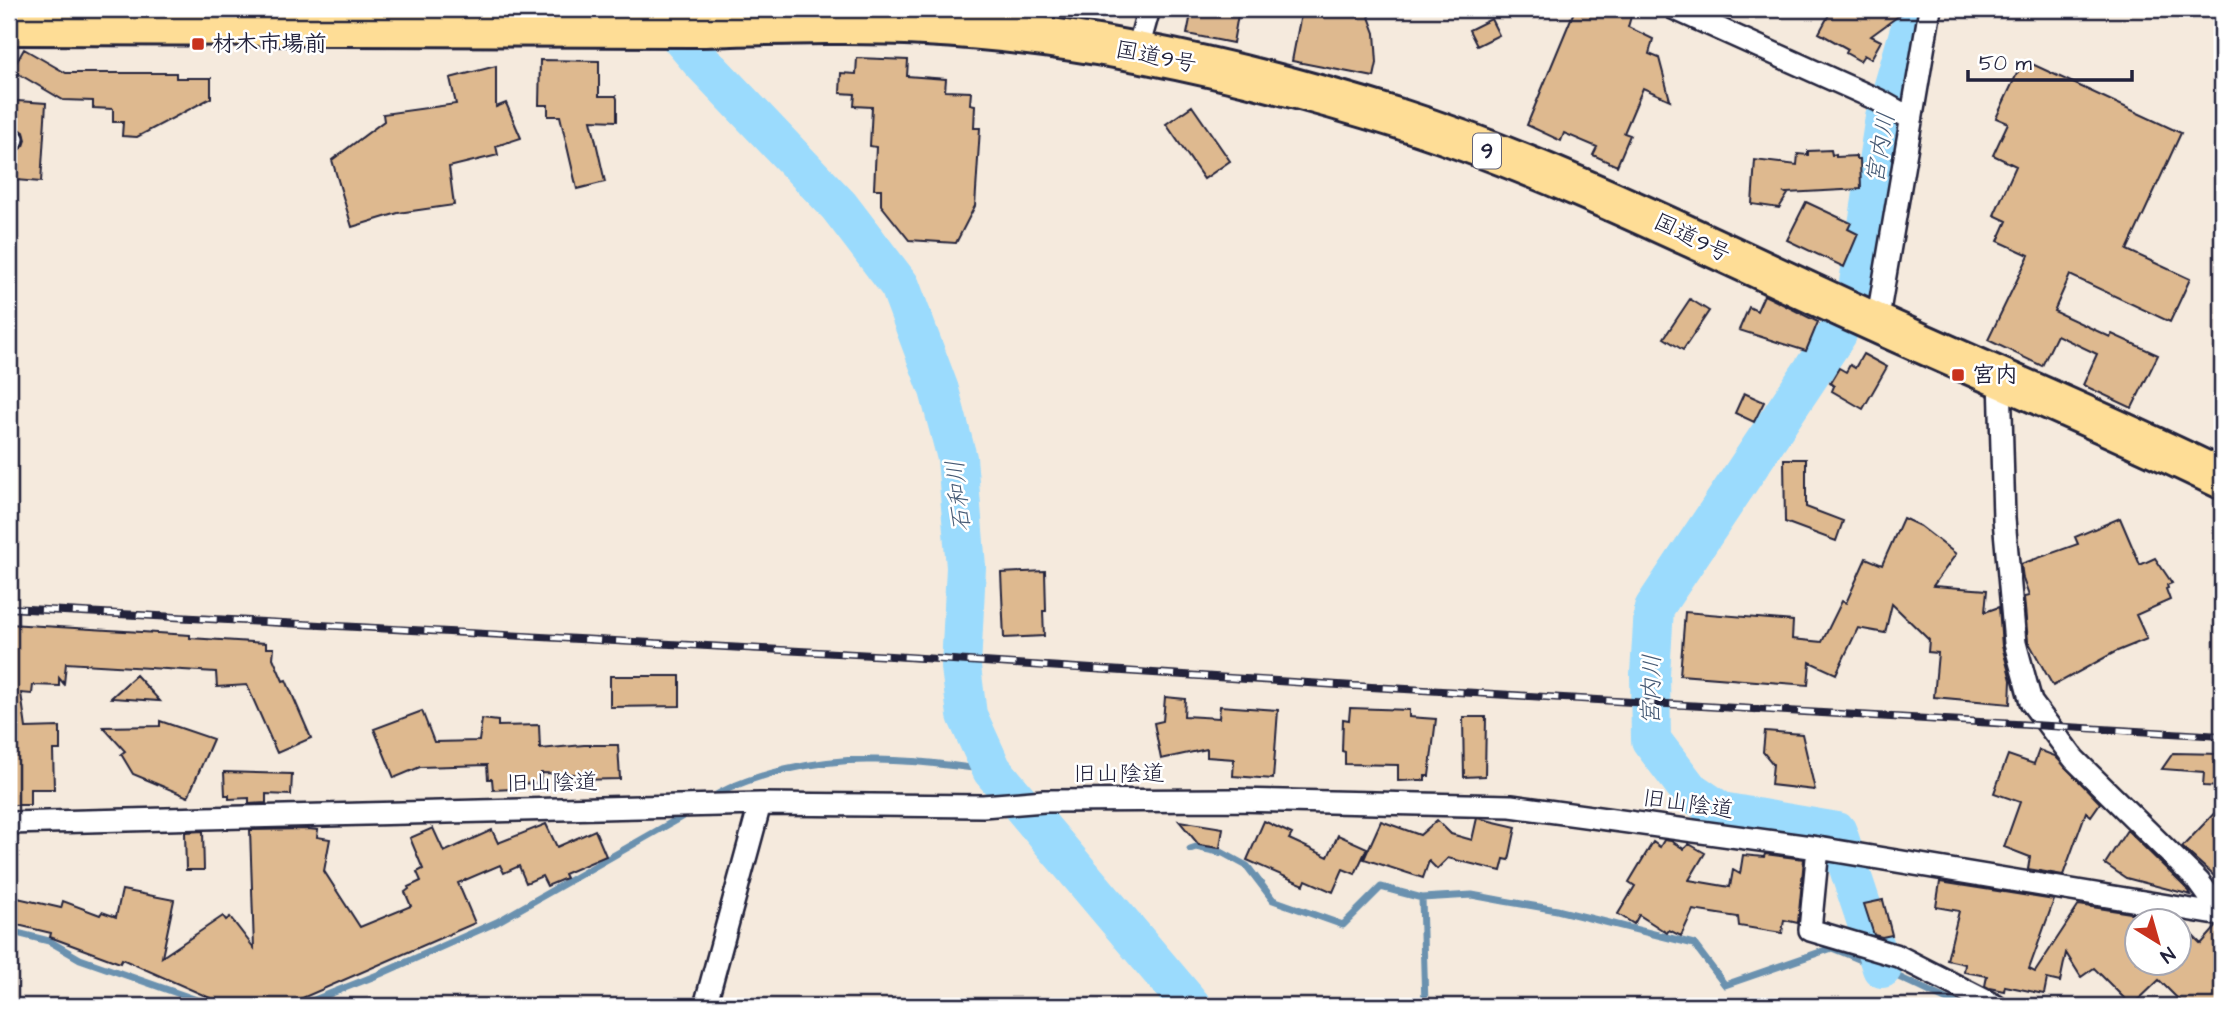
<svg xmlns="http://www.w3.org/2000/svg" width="2231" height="1015" font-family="'Architects Daughter','Klee One',sans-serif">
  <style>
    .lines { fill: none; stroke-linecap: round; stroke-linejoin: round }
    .stream { stroke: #6b91af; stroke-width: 7 }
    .river { stroke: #9bdbfd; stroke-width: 40 }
    .building { fill: #deb98f; stroke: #22223b; stroke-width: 2 }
    .street-casing { stroke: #22223b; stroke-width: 26 }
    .highway-casing { stroke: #22223b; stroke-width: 44 }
    .street { stroke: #fff; stroke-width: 21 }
    .highway { stroke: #fedd96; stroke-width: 38 }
    .rail-casing { stroke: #22223b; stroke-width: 8 }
    .rail { stroke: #fff; stroke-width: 5; stroke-dasharray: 16; stroke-linecap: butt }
    .poi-dot { fill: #c8321e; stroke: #fff; stroke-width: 2.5 }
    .labels { text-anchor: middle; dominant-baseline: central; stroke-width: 5; stroke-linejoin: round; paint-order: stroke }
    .shield { fill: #fff; stroke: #646476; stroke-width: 2 }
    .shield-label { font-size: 21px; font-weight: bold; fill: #22223b }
    .poi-label { font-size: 23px; font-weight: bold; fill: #22223b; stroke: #fff; text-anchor: start }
    .street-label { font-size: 23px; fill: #22223b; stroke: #fff }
    .water-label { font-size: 24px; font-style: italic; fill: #465a75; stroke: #fff }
  </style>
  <rect width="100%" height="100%" fill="#f5eadd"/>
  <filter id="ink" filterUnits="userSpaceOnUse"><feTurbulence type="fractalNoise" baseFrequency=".0143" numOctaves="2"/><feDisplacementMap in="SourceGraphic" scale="14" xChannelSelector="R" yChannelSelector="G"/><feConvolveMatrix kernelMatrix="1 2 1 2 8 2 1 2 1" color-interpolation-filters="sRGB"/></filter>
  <g filter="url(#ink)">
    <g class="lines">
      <!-- stream -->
      <path class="stream" d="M 708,800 C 749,773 819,760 868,760 C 909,759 951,766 992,770
        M 1190,849 L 1196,847 L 1223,853 L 1247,866 L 1273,900 L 1343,925 L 1381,887 L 1422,898 L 1472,895 L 1504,901 L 1557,910 L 1694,944 L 1725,985 L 1832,948 C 1876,965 1917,986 1960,1006
        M 1422,898 L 1425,1006
        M 9,931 L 49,941 L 80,959 L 214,1006
        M 299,1006 L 380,974 L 497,922 L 690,812"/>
      <!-- river -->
      <path class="river" d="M 657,9 L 701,61 L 839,206 L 900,286 L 939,390 L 957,458 L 966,567 L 961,667 L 967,715 L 992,770 L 1191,1006
        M 1858,289 L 1885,117 L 1916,9
        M 1837,334 L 1654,608 L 1650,674 L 1651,740 L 1689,790 L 1721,812 L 1837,832 L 1882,968"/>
    </g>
    <!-- building -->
    <path class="building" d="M 1192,9 L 1239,9 L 1233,43 L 1187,34 Z
      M 1302,9 L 1366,9 L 1375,33 L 1377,63 L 1374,77 L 1292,61 Z
      M 1575,9 L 1624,9 L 1632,13 L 1628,27 L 1653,39 L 1649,54 L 1659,58 L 1670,100 L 1643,88 L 1624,133 L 1630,135 L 1617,166 L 1593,155 L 1597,147 L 1564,133 L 1561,141 L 1527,125 Z
      M 1832,9 L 1908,9 L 1871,36 L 1881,41 L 1871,59 L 1864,55 L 1860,61 L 1846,53 L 1848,49 L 1819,33 Z
      M 1491,19 L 1499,35 L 1477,46 L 1469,30 Z
      M 24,49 L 66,73 L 176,73 L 176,78 L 211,78 L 211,98 L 137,137 L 122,136 L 123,122 L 113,122 L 113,109 L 93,108 L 93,101 L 63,100 L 12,70 Z
      M 857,58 L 908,60 L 907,76 L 946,79 L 945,91 L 971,92 L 970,104 L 975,105 L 974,128 L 980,128 L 975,206 L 956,243 L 909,240 L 881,205 L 881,189 L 874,189 L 876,147 L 870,146 L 872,107 L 854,106 L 855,94 L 840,93 L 841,73 L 856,74 Z
      M 540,60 L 599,61 L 599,96 L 616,96 L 617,99 L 617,121 L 591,120 L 605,182 L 577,189 L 560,116 L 548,116 L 548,105 L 539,105 Z
      M 2022,63 L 2030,63 L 2181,133 L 2127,250 L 2190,279 L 2170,322 L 2070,275 L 2054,311 L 2110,337 L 2112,334 L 2158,355 L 2132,408 L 2083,385 L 2097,354 L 2057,335 L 2042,366 L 1988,340 L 2029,255 L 1998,241 L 2007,221 L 1994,215 L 2016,166 L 1993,155 L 2008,123 L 1996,118 Z
      M 496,66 L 496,107 L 506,103 L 521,138 L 496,146 L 498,155 L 449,167 L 454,205 L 398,213 L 352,227 L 332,160 L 384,121 L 383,114 L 456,104 L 450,78 Z
      M 17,101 L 46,103 L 41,182 L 16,180 L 17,163 L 13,163 L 14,152 L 24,146 L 26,140 L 24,132 L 15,126 Z
      M 1192,106 L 1230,161 L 1204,179 L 1166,124 Z
      M 1831,150 L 1832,155 L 1836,154 L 1836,157 L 1856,156 L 1856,159 L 1860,159 L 1861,189 L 1786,193 L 1788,194 L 1779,208 L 1752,204 L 1755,160 L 1797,165 L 1798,154 L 1808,155 L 1808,151 Z
      M 1806,202 L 1851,223 L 1848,229 L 1858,234 L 1844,267 L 1787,240 Z
      M 1764,295 L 1818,322 L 1806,351 L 1739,330 L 1749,307 L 1757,311 Z
      M 1690,299 L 1709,311 L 1683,350 L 1664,338 Z
      M 1863,354 L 1887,367 L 1863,409 L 1832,391 L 1834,386 L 1830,383 L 1839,368 L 1846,372 L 1850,365 L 1855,368 Z
      M 1744,393 L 1764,402 L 1754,422 L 1735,413 Z
      M 1784,459 L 1806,459 L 1806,507 L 1843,521 L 1836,541 L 1785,522 Z
      M 1903,518 L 1920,526 L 1956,554 L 1933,586 L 1987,590 L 1985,612 L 1999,607 L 2002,646 L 2011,680 L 2010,704 L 1934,697 L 1938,653 L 1928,652 L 1929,640 L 1892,604 L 1885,633 L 1858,628 L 1836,674 L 1810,662 L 1808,685 L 1680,675 L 1685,612 L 1793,621 L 1792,639 L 1822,642 L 1842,601 L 1846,603 L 1866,558 L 1882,565 Z
      M 2120,518 L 2140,565 L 2155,558 L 2172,583 L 2167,585 L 2168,588 L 2166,589 L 2170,600 L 2136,615 L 2147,639 L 2115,652 L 2053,686 L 2028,641 L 2024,597 L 2029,596 L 2023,579 L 2021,564 L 2078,544 L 2075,537 Z
      M 1045,571 L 1046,611 L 1043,611 L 1044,636 L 1004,638 L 1001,573 Z
      M 9,624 L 190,635 L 190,638 L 266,643 L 266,648 L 274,648 L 273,658 L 283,681 L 286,680 L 311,738 L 277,753 L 247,685 L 217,687 L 216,672 L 66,663 L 64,684 L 59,678 L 59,686 L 33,685 L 32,694 L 21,693 L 26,728 L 60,727 L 60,750 L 53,750 L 54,789 L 30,789 L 30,805 L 9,805 Z
      M 136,675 L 160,701 L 111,698 Z
      M 610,676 L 680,676 L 680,706 L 610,707 Z
      M 1165,697 L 1185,699 L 1184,716 L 1219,718 L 1220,706 L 1278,710 L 1273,779 L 1233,776 L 1234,759 L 1207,757 L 1207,749 L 1161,759 L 1154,723 L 1163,721 Z
      M 1350,708 L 1409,710 L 1409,717 L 1436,719 L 1429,776 L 1425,776 L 1425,780 L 1398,781 L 1398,765 L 1345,764 L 1345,752 L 1342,751 L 1343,719 L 1349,720 Z
      M 422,711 L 434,742 L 479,741 L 482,719 L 498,721 L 498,726 L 539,725 L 540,749 L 584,745 L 618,745 L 620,779 L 575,780 L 574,774 L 541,773 L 541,783 L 513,784 L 513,789 L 493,790 L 492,779 L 488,779 L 487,765 L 420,767 L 394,778 L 374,729 Z
      M 1463,717 L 1486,717 L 1485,776 L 1464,777 Z
      M 160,721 L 213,739 L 188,797 L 133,774 L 121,754 L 125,751 L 103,727 L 160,726 Z
      M 1765,731 L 1802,734 L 1815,790 L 1771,785 L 1773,764 L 1763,752 Z
      M 2039,750 L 2055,756 L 2100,803 L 2091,816 L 2086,812 L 2063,875 L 2028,869 L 2030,857 L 2004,847 L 2020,802 L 1994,793 L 2008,755 L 2034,764 Z
      M 2173,753 L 2222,754 L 2222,787 L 2203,786 L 2204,772 L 2162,769 Z
      M 224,772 L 292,774 L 291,795 L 266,794 L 266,803 L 249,804 L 249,798 L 229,799 L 229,795 L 225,795 Z
      M 2222,805 L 2222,883 L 2182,847 Z
      M 1477,818 L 1516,827 L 1509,860 L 1504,859 L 1501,871 L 1448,858 L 1437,869 L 1429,861 L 1423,878 L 1364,859 L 1381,821 L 1420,835 L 1437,820 L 1451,834 L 1472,840 Z
      M 1179,821 L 1223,828 L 1220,848 L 1199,845 Z
      M 1264,821 L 1292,834 L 1289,839 L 1328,857 L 1338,835 L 1367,848 L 1355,874 L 1343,869 L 1333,892 L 1306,880 L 1304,885 L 1247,860 Z
      M 546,824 L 557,847 L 595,830 L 606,856 L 564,874 L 566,878 L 547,886 L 542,876 L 526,883 L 519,866 L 504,873 L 500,865 L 458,883 L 475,923 L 284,1006 L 228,1006 L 122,959 L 120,963 L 50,937 L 51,933 L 9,923 L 9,896 L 61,908 L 63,901 L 100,915 L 102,912 L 116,917 L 122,890 L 174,900 L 162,957 L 223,916 L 226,920 L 230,917 L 254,948 L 250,830 L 308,829 L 318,830 L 317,837 L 330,839 L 324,871 L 360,927 L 411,906 L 405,892 L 409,889 L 408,887 L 421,881 L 417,872 L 423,869 L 410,838 L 433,828 L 444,852 L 492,830 L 498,843 Z
      M 2127,830 L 2189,891 L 2191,895 L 2126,878 L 2105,864 Z
      M 203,831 L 204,870 L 186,870 L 185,832 Z
      M 1664,840 L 1671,841 L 1684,849 L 1689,844 L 1705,853 L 1689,880 L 1730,887 L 1733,870 L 1740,874 L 1743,855 L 1764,857 L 1765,854 L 1804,859 L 1798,923 L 1784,920 L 1782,933 L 1739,926 L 1738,917 L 1693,910 L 1681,936 L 1669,930 L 1667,933 L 1639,915 L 1634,924 L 1618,914 L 1635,886 L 1629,882 L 1653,842 L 1660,847 Z
      M 1940,882 L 2054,900 L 2029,969 L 2035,972 L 2079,905 L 2137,914 L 2137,962 L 2179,962 L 2179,922 L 2201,944 L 2216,927 L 2222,928 L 2222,1006 L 2185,1006 L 2159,980 L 2132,1006 L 2094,968 L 2081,977 L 2066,953 L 2060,982 L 2047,979 L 2044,994 L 2005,986 L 2004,991 L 1989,988 L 1985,986 L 1987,976 L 1964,972 L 1965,964 L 1947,960 L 1959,911 L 1936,907 Z
      M 1883,900 L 1892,935 L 1882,937 L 1874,935 L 1864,904 Z"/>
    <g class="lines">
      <defs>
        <path id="street" d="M 1675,9 L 1878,100 L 1910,118
          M 1137,52 L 1149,9
          M 9,139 L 13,139
          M 1877,323 L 1930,9
          M 2000,378 L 2004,519 L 2015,643 L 2031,702 L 2074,759 L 2199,882 L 2222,914
          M 9,823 L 760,804 L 983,806 L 1044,801 L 1234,800 L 1511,806 L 1818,848 L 2222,915
          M 1818,848 L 1810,930 L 1898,956 L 1996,1006
          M 705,1006 L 760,804"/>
        <path id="highway" d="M 9,25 L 699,27 C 774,25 850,22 925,26 C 1086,34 1247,71 1400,119 C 1559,170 1709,247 1861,316 C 1981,371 2104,421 2222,479"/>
      </defs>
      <!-- street casing -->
      <use href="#street" class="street-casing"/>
      <!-- highway casing -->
      <use href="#highway" class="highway-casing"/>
      <!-- street -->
      <use href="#street" class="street"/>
      <!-- highway -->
      <use href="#highway" class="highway"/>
      <defs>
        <path id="rail" d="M 9,608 L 891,656 L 1354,686 L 2222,736"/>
      </defs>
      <!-- rail casing -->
      <use href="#rail" class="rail-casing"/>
      <!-- rail -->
      <use href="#rail" class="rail"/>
    </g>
  </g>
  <!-- markers -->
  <g class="poi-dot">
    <rect x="191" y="37" width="14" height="14" rx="3.5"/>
    <rect x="1951" y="368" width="14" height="14" rx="3.5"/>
  </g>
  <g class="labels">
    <!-- shield labels -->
    <rect class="shield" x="1473" y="133.5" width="28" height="35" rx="5"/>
    <g class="shield-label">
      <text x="1487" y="151">9</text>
    </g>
    <!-- poi labels -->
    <g class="poi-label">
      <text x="212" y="44">材木市場前</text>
      <text x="1972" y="375">宮内</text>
    </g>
    <!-- street labels -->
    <g class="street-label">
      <text transform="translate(1156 57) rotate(11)">国道9号</text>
      <text transform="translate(1692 238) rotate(26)">国道9号</text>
      <text x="1119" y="774">旧山陰道</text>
      <text transform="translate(552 783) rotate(-1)">旧山陰道</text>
      <text transform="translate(1688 804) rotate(8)">旧山陰道</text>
    </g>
    <!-- water labels -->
    <g class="water-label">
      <text transform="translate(1881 148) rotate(-80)">宮内川</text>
      <text transform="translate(959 496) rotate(-96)">石和川</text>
      <text transform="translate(1652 690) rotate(-89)">宮内川</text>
    </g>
  </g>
  <!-- margin -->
  <rect width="2231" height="1015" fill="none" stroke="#fff" stroke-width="35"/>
  <rect x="18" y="18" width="2196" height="980" fill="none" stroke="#22223b" stroke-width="2.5" filter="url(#ink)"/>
  <!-- north arrow -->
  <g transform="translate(2158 942) rotate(143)"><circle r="33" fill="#ffffff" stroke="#a7a7b1" stroke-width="2"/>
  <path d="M0-5L12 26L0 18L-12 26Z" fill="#c8321e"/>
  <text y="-10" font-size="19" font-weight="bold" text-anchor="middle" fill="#22223b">N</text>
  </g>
  <!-- scale -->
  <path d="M1968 70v10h164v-10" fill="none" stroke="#22223b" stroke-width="3.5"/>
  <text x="1979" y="70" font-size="21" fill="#22223b" stroke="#ffffff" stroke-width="5" paint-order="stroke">50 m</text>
</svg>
